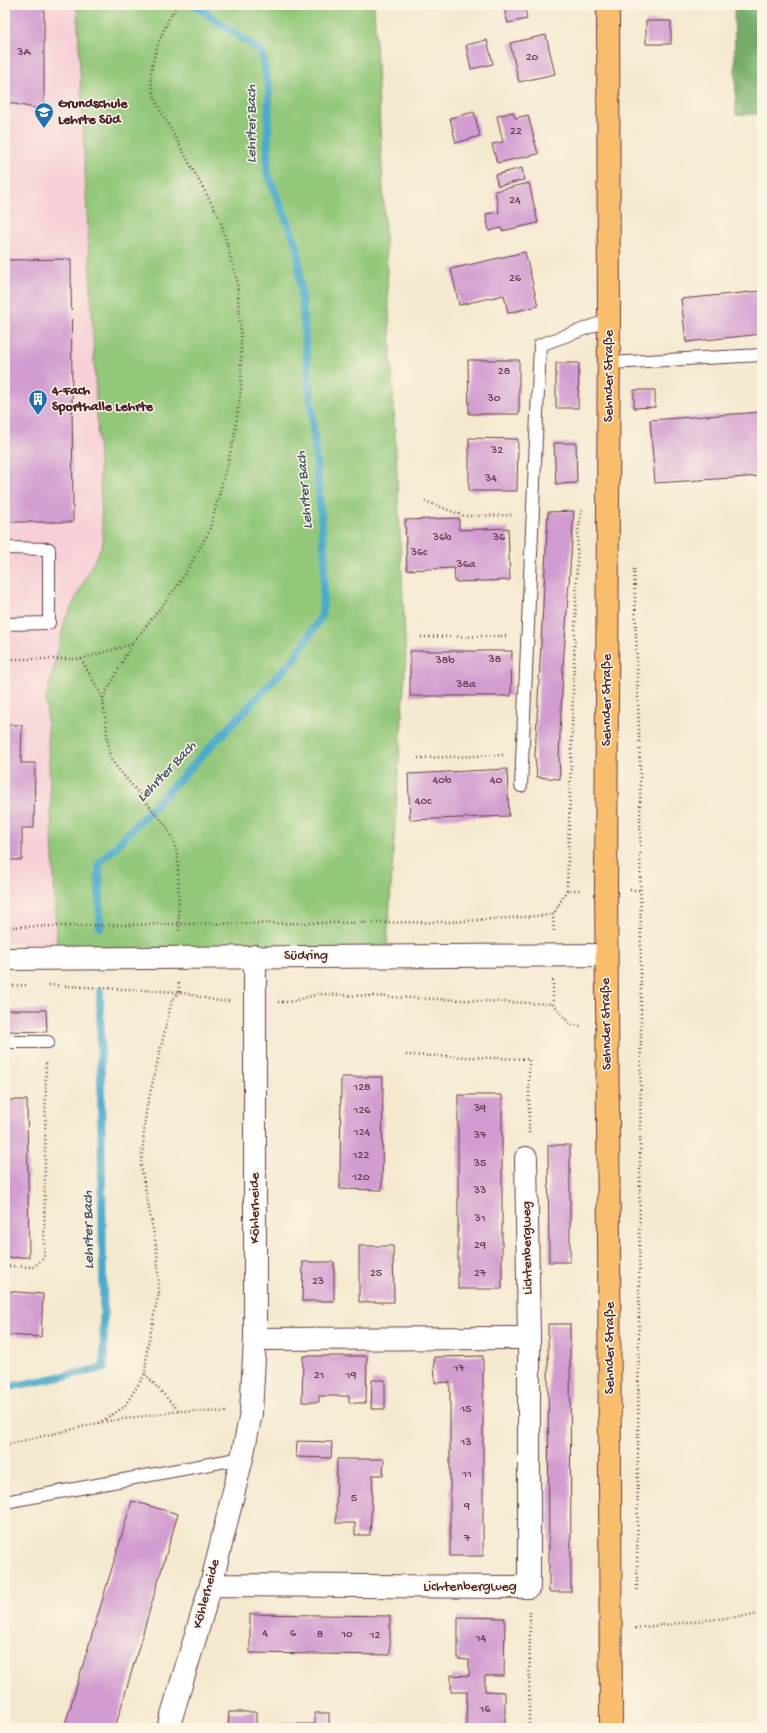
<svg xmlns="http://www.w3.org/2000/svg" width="767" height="1733" font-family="'Gochi Hand',sans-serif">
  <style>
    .built { fill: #f6cfd7 }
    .green { fill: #93c779; stroke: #6e7352 }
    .forest { fill: #76ac69; stroke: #60664a }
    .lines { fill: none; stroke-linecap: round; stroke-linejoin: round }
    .stream { stroke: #4caaca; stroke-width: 8 }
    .building { fill: #d29cd0 }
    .service-casing { stroke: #643d44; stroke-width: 14 }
    .minor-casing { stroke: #643d44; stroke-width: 24 }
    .tertiary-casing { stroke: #643d44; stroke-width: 24 }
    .primary-casing { stroke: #643d44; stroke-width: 24 }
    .path { stroke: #643d44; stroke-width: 2.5; stroke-dasharray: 1 3; stroke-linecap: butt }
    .service { stroke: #fff; stroke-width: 12 }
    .minor { stroke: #fff; stroke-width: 22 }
    .tertiary { stroke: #fff; stroke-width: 22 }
    .primary { stroke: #f9be6d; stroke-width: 22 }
    .labels { text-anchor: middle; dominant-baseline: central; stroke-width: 3; stroke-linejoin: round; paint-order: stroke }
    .number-label { font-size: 12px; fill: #6c3e54 }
    .poi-label { font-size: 14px; font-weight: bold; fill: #4a1f2b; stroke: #fcf5e5; text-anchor: start }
    .street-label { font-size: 14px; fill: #4a1f2b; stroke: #fcf5e5 }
    .water-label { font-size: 15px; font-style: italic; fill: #4b576b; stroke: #fcf5e5 }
  </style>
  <rect width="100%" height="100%" fill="#fcf5e5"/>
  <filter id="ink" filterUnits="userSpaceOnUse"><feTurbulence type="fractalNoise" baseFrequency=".025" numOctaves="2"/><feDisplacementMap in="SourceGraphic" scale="8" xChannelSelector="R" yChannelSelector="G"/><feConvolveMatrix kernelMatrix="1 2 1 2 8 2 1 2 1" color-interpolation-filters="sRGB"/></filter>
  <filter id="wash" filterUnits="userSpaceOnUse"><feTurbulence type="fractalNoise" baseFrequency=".012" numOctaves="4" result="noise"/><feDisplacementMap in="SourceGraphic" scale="16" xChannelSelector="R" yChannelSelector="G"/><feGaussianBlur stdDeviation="0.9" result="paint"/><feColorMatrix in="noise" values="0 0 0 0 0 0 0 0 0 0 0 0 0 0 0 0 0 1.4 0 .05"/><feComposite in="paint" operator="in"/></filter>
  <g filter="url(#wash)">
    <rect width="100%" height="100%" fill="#f5e9d0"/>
    <!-- built -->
    <path class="built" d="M 5,5 L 77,5 L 103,543 L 65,620 L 46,699 L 57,948 L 5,941 Z"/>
    <!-- green -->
    <path class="green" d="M 77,5 L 374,5 L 406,657 L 387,948 L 57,948 L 46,699 L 65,620 L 103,543 Z"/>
    <!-- forest -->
    <path class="forest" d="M 734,5 L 762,5 L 762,114 L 736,115 Z"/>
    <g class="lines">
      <!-- stream -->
      <path class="stream" d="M 100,927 L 99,864 L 294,659 L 322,615 L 325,561 L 297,246 L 267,172 L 269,90 L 261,52 L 195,5
        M 5,1388 L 104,1368 L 100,991"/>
    </g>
    <g id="blocks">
      <!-- building -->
      <path class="building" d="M 5,5 L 44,5 L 44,110 L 5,102 Z
        M 503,5 L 547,5 L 547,6 L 525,10 L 527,19 L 508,23 Z
        M 646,21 L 671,21 L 671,44 L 646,44 Z
        M 546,35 L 555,74 L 519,82 L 510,43 Z
        M 487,40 L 493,64 L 471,69 L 466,45 Z
        M 474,112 L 480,136 L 456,143 L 450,118 Z
        M 513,112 L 515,118 L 528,115 L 538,154 L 497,163 L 492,144 L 503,142 L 497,116 Z
        M 522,168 L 524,180 L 498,186 L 495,175 Z
        M 529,183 L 538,223 L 502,231 L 501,228 L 489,231 L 486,214 L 499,212 L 495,191 Z
        M 525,252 L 538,306 L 508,313 L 504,295 L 459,305 L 451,269 Z
        M 71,259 L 73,522 L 5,522 L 6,260 Z
        M 762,291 L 762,334 L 686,342 L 681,299 Z
        M 468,360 L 519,360 L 519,414 L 469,414 Z
        M 556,363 L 579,363 L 578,408 L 556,408 Z
        M 634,390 L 655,390 L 655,407 L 634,408 Z
        M 762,412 L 762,476 L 655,483 L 650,420 Z
        M 469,438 L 518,439 L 517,491 L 469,491 Z
        M 554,443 L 576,443 L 577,483 L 556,484 Z
        M 574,511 L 563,668 L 559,757 L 560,779 L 537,777 L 535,756 L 548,512 Z
        M 459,518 L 459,530 L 508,528 L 510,580 L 455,582 L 454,568 L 407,570 L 405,520 Z
        M 410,651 L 512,651 L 511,696 L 410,696 Z
        M 5,725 L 22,725 L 21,763 L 35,763 L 34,828 L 22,828 L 22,860 L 5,860 Z
        M 507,769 L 509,816 L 410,820 L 408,774 Z
        M 5,1010 L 46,1010 L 47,1032 L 5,1031 Z
        M 341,1077 L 383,1077 L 382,1190 L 340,1189 Z
        M 458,1095 L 502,1095 L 502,1289 L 458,1289 Z
        M 5,1100 L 27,1100 L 29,1257 L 5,1258 Z
        M 548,1145 L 570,1145 L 570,1262 L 549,1262 Z
        M 359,1246 L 393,1246 L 394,1302 L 359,1302 Z
        M 303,1262 L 334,1262 L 334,1301 L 302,1301 Z
        M 5,1291 L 43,1294 L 41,1337 L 5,1335 Z
        M 548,1324 L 570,1324 L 571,1592 L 549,1592 Z
        M 303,1356 L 367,1356 L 366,1403 L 349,1403 L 349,1396 L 319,1396 L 319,1402 L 302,1402 Z
        M 483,1356 L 483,1556 L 450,1556 L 450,1382 L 435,1383 L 434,1357 Z
        M 372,1380 L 385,1380 L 385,1409 L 371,1409 Z
        M 297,1441 L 332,1442 L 331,1458 L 296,1457 Z
        M 337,1459 L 384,1459 L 383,1475 L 373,1475 L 370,1535 L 355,1535 L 355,1523 L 336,1523 Z
        M 132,1501 L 178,1514 L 115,1728 L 64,1728 Z
        M 250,1614 L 390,1616 L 390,1655 L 250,1653 Z
        M 458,1617 L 505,1618 L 504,1676 L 485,1676 L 485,1691 L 505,1692 L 505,1728 L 466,1728 L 467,1692 L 451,1692 L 451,1675 L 469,1676 L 469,1660 L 458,1659 Z
        M 229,1712 L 256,1712 L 256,1728 L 228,1728 Z
        M 315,1713 L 329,1713 L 329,1728 L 278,1728 L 278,1724 L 315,1724 Z"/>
    </g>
  </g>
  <g filter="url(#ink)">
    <use href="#blocks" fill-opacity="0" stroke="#643d44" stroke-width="1"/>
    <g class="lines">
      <defs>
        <path id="service" d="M 609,363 L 762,355
          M 5,548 L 49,549 L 49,623 L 5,624
          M 521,786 L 540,345 L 609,320
          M 5,1042 L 48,1042
          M 5,1502 L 242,1458"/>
        <path id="minor" d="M 255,1339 L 529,1338
          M 211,1585 L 529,1587 L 529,1338 L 526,1158
          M 168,1728 L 211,1585 L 242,1458 L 251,1413 L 255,1339 L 255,956"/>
        <path id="tertiary" d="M 5,959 L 606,955"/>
        <path id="primary" d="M 608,5 L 609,320 L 606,890 L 609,1235 L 611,1728"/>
      </defs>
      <!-- service casing -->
      <use href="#service" class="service-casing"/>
      <!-- minor casing -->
      <use href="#minor" class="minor-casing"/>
      <!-- tertiary casing -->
      <use href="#tertiary" class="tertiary-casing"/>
      <!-- primary casing -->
      <use href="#primary" class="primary-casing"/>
      <!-- path -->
      <path class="path" d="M 177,5 C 165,24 150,58 151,81 C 152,88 154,96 156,102 L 220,219 L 237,281 L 241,335 L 241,389 L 234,439 L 209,532 L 179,584 L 132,644 L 103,698 L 110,759 L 167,827 L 174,842 L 178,859 L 179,933
        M 425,501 L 464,516 L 514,515
        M 634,565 L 640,764 L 641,1027 L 637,1592
        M 421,637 L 509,636
        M 5,659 L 81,659 L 132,644
        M 81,659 L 103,698
        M 418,758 L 504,755
        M 567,890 L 578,532 L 582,510
        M 630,890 L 640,890
        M 5,927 L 179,924 L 449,922 L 553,915
        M 554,931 L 553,915 L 567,890 L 581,890
        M 553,980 L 553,1004 L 571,1025 L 583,1026
        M 49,985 L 179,992 L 218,1001 L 231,1001
        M 5,986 L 28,985
        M 278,1002 L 289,1002 L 319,994 L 553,1004
        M 406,1055 L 529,1059 L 529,1134
        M 5,1266 L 34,1267 L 44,1257 L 46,1061
        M 145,1374 L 179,1411 L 226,1412
        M 102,1422 L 179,1411
        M 5,1445 L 99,1423 L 124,1407 L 145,1374 L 147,1349 L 159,1292 L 157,1250 L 141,1167 L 146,1111 L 172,1000 L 179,992 L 179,982
        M 635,1628 L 762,1614
        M 529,1728 L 530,1611"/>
      <!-- service -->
      <use href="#service" class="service"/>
      <!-- minor -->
      <use href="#minor" class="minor"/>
      <!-- tertiary -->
      <use href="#tertiary" class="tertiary"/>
      <!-- primary -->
      <use href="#primary" class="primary"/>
    </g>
  </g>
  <!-- icons -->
  <defs>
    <symbol id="school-pin" viewBox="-11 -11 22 30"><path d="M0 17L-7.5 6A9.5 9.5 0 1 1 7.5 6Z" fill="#1f6fb2" stroke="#fcf5e5"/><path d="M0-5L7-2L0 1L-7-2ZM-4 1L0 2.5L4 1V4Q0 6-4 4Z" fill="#fff"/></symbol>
    <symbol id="building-pin" viewBox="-11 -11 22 30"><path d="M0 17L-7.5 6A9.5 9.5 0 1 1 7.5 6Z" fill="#1f6fb2" stroke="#fcf5e5"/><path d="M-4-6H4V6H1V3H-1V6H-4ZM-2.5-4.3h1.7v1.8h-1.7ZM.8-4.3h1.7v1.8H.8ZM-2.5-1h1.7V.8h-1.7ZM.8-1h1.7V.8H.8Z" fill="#fff"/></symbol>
  </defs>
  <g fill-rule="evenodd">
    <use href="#school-pin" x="33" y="101" width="22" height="30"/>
    <use href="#building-pin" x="27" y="388" width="22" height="30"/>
  </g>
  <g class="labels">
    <!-- number labels -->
    <g class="number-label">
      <text x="24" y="53">3A</text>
      <text x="532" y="58">20</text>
      <text x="516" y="132">22</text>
      <text x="515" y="201">24</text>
      <text x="515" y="279">26</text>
      <text x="504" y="372">28</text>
      <text x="494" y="399">30</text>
      <text x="497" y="451">32</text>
      <text x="491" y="479">34</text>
      <text x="442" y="538">36b</text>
      <text x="499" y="538">36</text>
      <text x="419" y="553">36c</text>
      <text x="466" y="565">36a</text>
      <text x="495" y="660">38</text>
      <text x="445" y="661">38b</text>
      <text x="466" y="685">38a</text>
      <text x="442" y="781">40b</text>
      <text x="496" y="781">40</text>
      <text x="423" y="802">40c</text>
      <text x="362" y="1088">128</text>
      <text x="480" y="1109">39</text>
      <text x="362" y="1111">126</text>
      <text x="362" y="1133">124</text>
      <text x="480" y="1136">37</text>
      <text x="361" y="1156">122</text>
      <text x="480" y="1164">35</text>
      <text x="361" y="1178">120</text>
      <text x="480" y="1191">33</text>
      <text x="480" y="1219">31</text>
      <text x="480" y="1246">29</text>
      <text x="376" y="1274">25</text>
      <text x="480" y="1274">27</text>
      <text x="318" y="1282">23</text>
      <text x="459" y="1369">17</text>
      <text x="319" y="1376">21</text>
      <text x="351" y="1376">19</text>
      <text x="466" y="1410">15</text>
      <text x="466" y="1443">13</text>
      <text x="467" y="1475">11</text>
      <text x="354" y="1499">5</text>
      <text x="467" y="1507">9</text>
      <text x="467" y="1539">7</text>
      <text x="265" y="1634">4</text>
      <text x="293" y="1634">6</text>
      <text x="320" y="1635">8</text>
      <text x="347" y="1635">10</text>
      <text x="375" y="1636">12</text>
      <text x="481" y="1639">14</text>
      <text x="485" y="1710">16</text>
    </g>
    <!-- poi labels -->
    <g class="poi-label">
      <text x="58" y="104">Grundschule<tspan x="58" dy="16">Lehrte Süd</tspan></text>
      <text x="52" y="391">4-Fach<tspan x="52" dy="16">Sporthalle Lehrte</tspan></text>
    </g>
    <!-- street labels -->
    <g class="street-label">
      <text transform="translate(609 376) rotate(-90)">Sehnder Straße</text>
      <text transform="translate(607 700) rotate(-90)">Sehnder Straße</text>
      <text x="306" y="956">Südring</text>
      <text transform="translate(607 1024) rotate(-91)">Sehnder Straße</text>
      <text transform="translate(255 1208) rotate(-90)">Köhlerheide</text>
      <text transform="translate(528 1248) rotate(-91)">Lichtenbergweg</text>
      <text transform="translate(610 1348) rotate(-90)">Sehnder Straße</text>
      <text x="470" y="1587">Lichtenbergweg</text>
      <text transform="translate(207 1594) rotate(-75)">Köhlerheide</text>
    </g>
    <!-- water labels -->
    <g class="water-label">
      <text transform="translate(252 124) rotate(-90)">Lehrter Bach</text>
      <text transform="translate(305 490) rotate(-95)">Lehrter Bach</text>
      <text transform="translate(167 772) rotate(-46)">Lehrter Bach</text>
      <text transform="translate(89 1230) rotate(-91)">Lehrter Bach</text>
    </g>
  </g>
  <!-- margin -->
  <rect width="767" height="1733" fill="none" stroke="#fcf5e5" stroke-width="20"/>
</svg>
